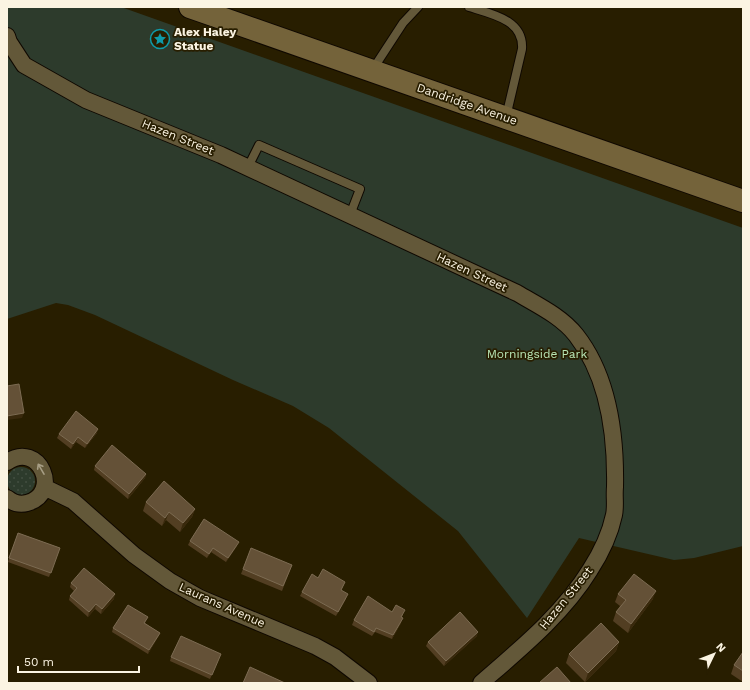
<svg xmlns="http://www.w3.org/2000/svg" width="750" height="690" font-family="'Work Sans',sans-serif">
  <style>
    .grass { fill: url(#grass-dots) }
    .green { fill: #2d3b2c }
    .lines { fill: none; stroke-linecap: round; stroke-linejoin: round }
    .lane-casing { stroke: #0f0800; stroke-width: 10 }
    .street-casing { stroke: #0f0800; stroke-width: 18 }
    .secondary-casing { stroke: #0f0800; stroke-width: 24 }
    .lane { stroke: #635839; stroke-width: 8 }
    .street { stroke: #635839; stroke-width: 16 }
    .secondary { stroke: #74633a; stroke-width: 22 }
    .wall { fill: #523e22 }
    .shaded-wall { fill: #39290c }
    .building { fill: #645137; stroke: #7c6b52 }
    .oneway { stroke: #a79e85 }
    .labels { text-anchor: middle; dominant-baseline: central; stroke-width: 3.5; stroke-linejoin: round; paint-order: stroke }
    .poi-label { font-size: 12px; font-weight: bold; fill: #fbf4e2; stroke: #281e00; text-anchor: start }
    .street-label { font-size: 12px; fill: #fbf4e2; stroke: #281e00 }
    .park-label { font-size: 12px; fill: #b8e6b5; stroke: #281e00 }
  </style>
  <defs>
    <pattern id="grass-dots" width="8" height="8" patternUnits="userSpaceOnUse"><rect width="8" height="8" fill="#2d3b2c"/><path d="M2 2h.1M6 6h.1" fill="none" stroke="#424e40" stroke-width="1.8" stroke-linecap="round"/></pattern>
  </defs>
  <rect width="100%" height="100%" fill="#281e00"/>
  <!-- grass -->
  <path class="grass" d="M7 481a14 14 0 1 1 28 0a14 14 0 1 1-28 0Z"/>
  <!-- green -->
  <path class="green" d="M 7,7 L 121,7 L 743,228 L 743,546 L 694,558 L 674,560 L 579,538 L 527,618 L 458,531 L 329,428 L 293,406 L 233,380 L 95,315 L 68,305 L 56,303 L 7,319 Z"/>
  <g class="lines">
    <defs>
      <path id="lane" d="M 469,7 C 492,14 524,20 522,49 L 506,117
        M 373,69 L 403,23 L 418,7
        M 248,167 L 259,145 L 360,189 L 350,215"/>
      <path id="street" d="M 7,36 L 9,42 L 24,65 L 86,100 L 221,155 L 517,293 C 537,305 561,316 576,335 C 609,377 616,436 615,487 C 614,496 616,506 614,515 C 610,534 601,553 590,570 C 563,614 520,649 481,683
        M 7,462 C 40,440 62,494 27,503 C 20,505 13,503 7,498
        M 44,487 L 73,501 L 134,555 L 170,581 L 200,598 L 315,646 L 335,657 L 369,683"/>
      <path id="secondary" d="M 190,7 L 743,201"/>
    </defs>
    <!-- lane casing -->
    <use href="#lane" class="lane-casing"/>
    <!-- street casing -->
    <use href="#street" class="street-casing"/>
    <!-- secondary casing -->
    <use href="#secondary" class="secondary-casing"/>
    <!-- lane -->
    <use href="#lane" class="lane"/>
    <!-- street -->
    <use href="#street" class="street"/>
    <!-- secondary -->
    <use href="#secondary" class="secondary"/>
  </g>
  <!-- wall -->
  <path class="wall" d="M 97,433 L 85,448 L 76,442 L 71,449 L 57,438 L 59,434 Z
    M 95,466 L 146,474 L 145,478 L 128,499 L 94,470 Z
    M 146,502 L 195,509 L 192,517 L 180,532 L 166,520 L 162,526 L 143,511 Z
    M 18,533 L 60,548 L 49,577 L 8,562 Z
    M 190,541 L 237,546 L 226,562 L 211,552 L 207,558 L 188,545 Z
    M 251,548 L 292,565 L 282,591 L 241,574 Z
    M 318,578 L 345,582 L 341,591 L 346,599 L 336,616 L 300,596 L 302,592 Z
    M 71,583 L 114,599 L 101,614 L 95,609 L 88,617 L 69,600 L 70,596 L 74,591 L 70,587 Z
    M 618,594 L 653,599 L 628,633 L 613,621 L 616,612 L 620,606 L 615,602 Z
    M 392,612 L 403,615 L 401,618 L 401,623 L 392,639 L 375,632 L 372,636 L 352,625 L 354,620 Z
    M 148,617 L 145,623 L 160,633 L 158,637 L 148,654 L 112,632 L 113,628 Z
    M 477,636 L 444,666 L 426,646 L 428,642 Z
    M 619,642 L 616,651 L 585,682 L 566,663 L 569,654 Z
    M 743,652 L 743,682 L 731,674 L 734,665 Z
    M 221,654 L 210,679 L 170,661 L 171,657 Z"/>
  <!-- shaded-wall -->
  <path class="shaded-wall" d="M 24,413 L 22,418 L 7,420 L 7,416 Z
    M 98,429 L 97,433 L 85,448 L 87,444 Z
    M 78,437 L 76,442 L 71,449 L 73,444 Z
    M 146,474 L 145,478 L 128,499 L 129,494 Z
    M 195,509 L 192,517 L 180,532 L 183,523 Z
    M 169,512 L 166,520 L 162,526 L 165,518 Z
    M 239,542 L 237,546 L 226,562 L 228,558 Z
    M 213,548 L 211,552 L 207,558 L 209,554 Z
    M 656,591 L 653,599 L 628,633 L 631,624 Z
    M 115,594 L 114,599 L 101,614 L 102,609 Z
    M 348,594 L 346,599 L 336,616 L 338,612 Z
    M 96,604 L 95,609 L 88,617 L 89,612 Z
    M 403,618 L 401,623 L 392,639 L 393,635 Z
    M 478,632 L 477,636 L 444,666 L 446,661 Z
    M 160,633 L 158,637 L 148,654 L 149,650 Z
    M 619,642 L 616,651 L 585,682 L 588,673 Z"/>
  <!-- building -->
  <path class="building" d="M 19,384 L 24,413 L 7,416 L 7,386 Z
    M 76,411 L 98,429 L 87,444 L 78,437 L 73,444 L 59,434 Z
    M 112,445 L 146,474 L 129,494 L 95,466 Z
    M 164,481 L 195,509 L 183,523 L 169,512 L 165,518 L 146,502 Z
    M 204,519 L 239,542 L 228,558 L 213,548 L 209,554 L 190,541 Z
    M 18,533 L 60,548 L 51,573 L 9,558 Z
    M 251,548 L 292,565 L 283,586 L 243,569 Z
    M 84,568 L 115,594 L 102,609 L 96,604 L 89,612 L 70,596 L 77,588 L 71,583 Z
    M 323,569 L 345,582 L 341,590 L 348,594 L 338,612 L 302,592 L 312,574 L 318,578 Z
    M 634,574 L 656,591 L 631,624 L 616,612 L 626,600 L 618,594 Z
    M 368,596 L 392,612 L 396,605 L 405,610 L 401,617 L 403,618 L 393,635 L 376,628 L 374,632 L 354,620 Z
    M 128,605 L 148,617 L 144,623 L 160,633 L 149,650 L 113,628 Z
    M 460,612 L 478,632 L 446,661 L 428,642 Z
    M 601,623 L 619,642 L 588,673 L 569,654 Z
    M 181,636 L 221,654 L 212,675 L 171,657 Z
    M 743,652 L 743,671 L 734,665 Z
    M 250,667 L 285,683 L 243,683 Z
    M 557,667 L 571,683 L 539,683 Z"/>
  <!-- one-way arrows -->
  <defs><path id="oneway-shaft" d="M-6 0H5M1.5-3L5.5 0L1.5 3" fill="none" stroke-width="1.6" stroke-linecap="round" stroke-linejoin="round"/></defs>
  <use class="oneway" href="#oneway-shaft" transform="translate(41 469) rotate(-120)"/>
  <!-- icons -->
  <defs>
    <symbol id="sight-ring" viewBox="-11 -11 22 22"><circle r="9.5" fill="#281e00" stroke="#0f9aa8" stroke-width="1.5"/><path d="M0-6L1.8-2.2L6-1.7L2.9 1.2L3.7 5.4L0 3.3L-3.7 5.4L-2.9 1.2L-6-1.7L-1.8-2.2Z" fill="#0f9aa8"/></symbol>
  </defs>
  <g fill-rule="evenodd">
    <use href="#sight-ring" x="149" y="28" width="22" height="22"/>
  </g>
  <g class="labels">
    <!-- poi labels -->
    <g class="poi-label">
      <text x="174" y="32">Alex Haley<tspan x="174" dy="14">Statue</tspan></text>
    </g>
    <!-- street labels -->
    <g class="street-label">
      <text transform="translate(467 104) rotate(19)">Dandridge Avenue</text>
      <text transform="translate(178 137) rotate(22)">Hazen Street</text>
      <text transform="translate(472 272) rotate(25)">Hazen Street</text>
      <text transform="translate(566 598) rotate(-51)">Hazen Street</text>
      <text transform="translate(222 605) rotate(24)">Laurans Avenue</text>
    </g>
    <!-- park labels -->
    <g class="park-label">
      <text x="537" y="354">Morningside Park</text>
    </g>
  </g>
  <!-- border -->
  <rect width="750" height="690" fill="none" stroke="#fbf4e2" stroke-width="16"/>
  <!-- north arrow -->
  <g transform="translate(714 654) rotate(47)" stroke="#281e00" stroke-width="3" paint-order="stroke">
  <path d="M0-3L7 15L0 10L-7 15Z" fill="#fbf4e2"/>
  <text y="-6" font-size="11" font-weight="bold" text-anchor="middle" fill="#fbf4e2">N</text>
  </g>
  <!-- scale -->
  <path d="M18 666v6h121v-6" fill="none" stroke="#fbf4e2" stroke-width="2"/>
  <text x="24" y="666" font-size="12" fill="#fbf4e2" stroke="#281e00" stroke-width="3" paint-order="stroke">50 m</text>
</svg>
